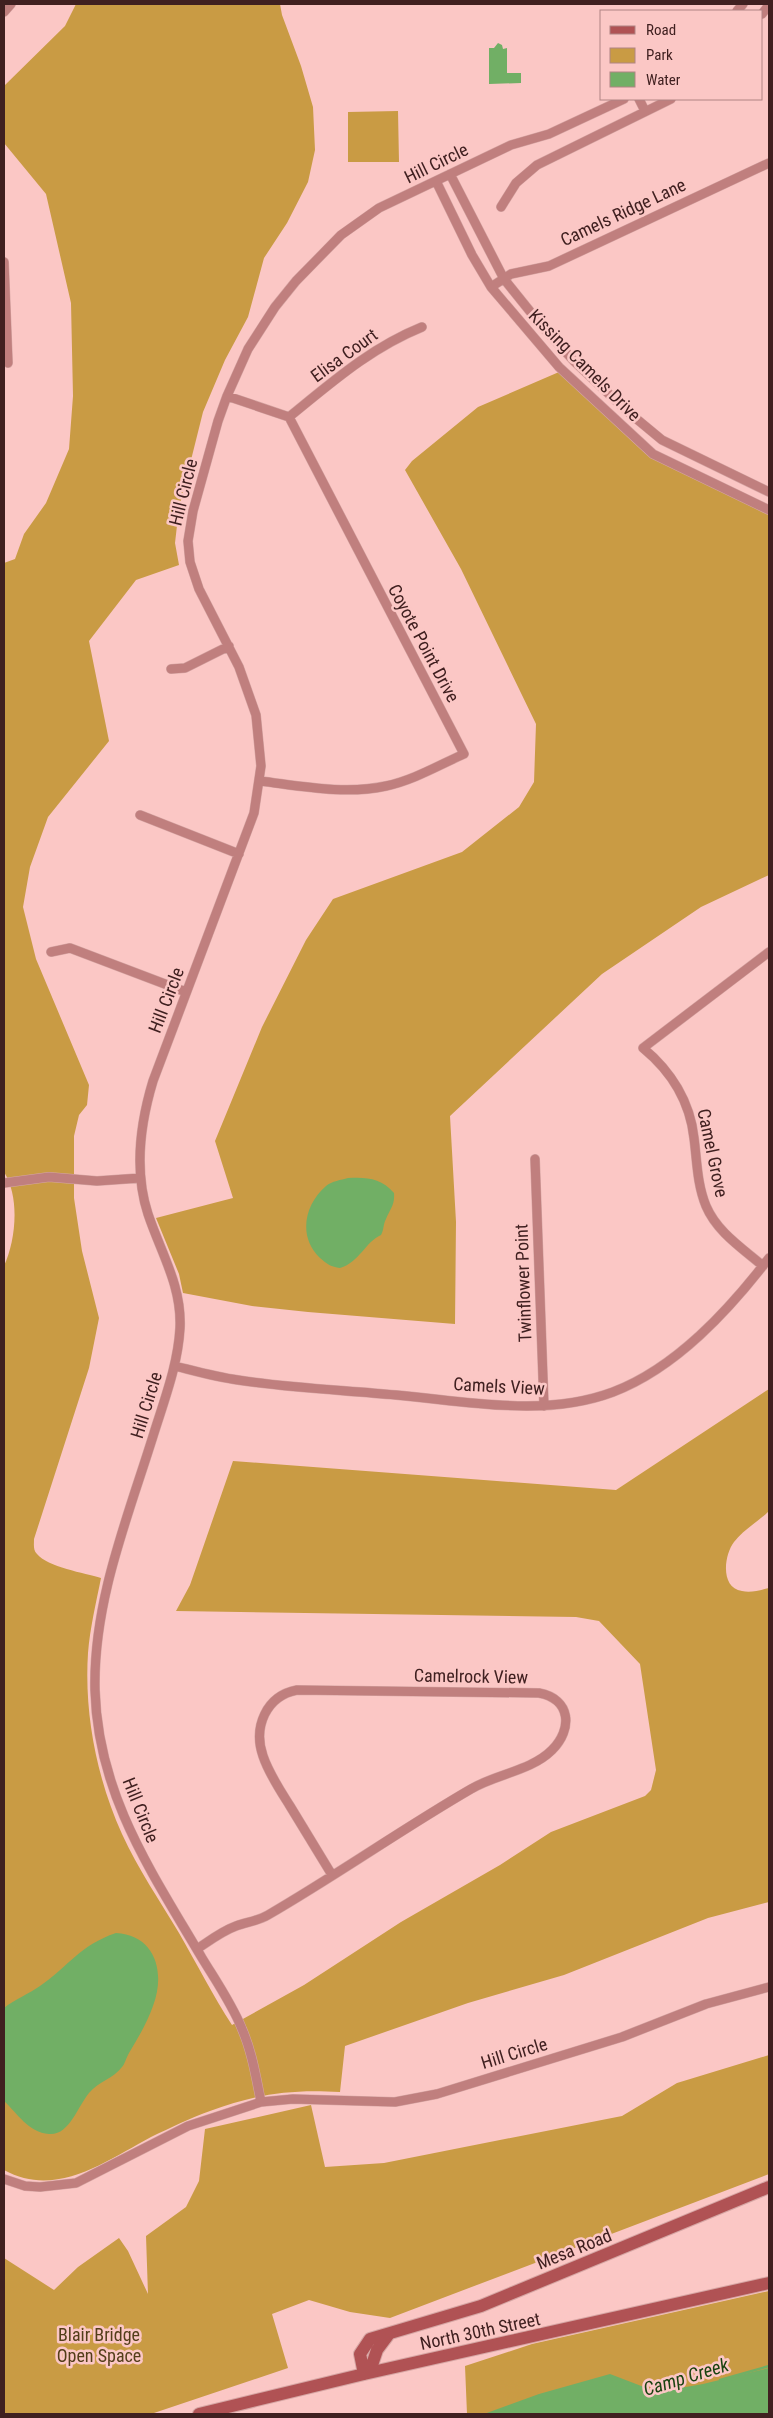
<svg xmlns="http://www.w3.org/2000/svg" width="773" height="2418" font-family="'Roboto Condensed',sans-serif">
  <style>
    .green { fill: #c99b44 }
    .water { fill: #71af65 }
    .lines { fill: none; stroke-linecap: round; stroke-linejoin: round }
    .stream { stroke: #71af65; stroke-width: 2.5 }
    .street-casing { stroke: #d6a6a4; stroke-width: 10 }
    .secondary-casing { stroke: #d6a6a4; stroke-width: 14 }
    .street { stroke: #c07f7e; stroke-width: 9 }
    .secondary { stroke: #b05254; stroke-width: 12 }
    .labels { text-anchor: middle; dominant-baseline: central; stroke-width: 5; stroke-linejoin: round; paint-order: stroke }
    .street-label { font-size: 18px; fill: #402020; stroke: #fbc7c5 }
    .park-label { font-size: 18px; fill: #533e19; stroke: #fbc7c5 }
    .water-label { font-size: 19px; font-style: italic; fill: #18420f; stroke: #fbc7c5 }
  </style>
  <rect width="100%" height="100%" fill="#fbc7c5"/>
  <!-- green -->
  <path class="green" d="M 76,4 L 280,4 L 282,15 L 301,66 L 313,107 L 315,150 L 308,182 L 287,223 L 264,258 L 248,317 L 225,360 L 203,412 L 179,508 L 175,543 L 179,565 L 136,580 L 89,641 L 109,741 L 48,817 L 30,867 L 23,907 L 36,959 L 89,1085 L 87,1105 L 79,1115 L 74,1136 L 74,1198 L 82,1251 L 99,1318 L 89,1368 L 34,1539 C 34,1545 33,1550 37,1554 C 47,1567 85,1573 101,1578 C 96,1603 90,1628 88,1653 C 84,1714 97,1779 122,1834 C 138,1869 160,1901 179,1933 C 197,1964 213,1996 232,2025 L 304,1985 L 401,1922 L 500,1865 L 551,1832 L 645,1796 L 651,1790 L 656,1770 L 640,1664 L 599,1621 L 576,1617 L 176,1611 L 190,1585 L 233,1461 L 616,1490 L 769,1389 L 769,1511 C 759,1521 743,1530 734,1542 C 724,1555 720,1588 742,1591 C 751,1593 761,1590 769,1588 L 769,1902 L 708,1918 L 564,1975 L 468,2003 L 345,2046 L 340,2092 C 290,2089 257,2094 210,2111 C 190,2118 170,2128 151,2137 C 106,2161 56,2199 4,2170 L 4,1266 C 16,1240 20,1197 4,1172 L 4,563 L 15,559 L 24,534 L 46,503 L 69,449 L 73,396 L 71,303 L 46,194 L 4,143 L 4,86 L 65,26 Z
    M 398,111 L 399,162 L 348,162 L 348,112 Z
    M 559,372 L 645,453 L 662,463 L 769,514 L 769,875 L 701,907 L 602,974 L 450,1116 L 456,1222 L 455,1324 L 308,1312 L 252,1306 L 183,1293 L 179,1274 L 156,1218 L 233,1198 L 215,1141 L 262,1027 L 306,940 L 333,899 L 462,852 L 519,807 L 534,782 L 536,724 L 461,569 L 405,470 L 412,461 L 478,407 Z
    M 769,2055 L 769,2174 L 390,2318 L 350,2312 L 309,2300 L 272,2314 L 288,2368 L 151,2414 L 4,2414 L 4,2258 L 54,2290 L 78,2267 L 119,2238 L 128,2251 L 148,2294 L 146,2236 L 186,2207 L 199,2181 L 205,2129 L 311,2105 L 325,2167 L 384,2163 L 622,2116 L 677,2083 Z
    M 769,2291 L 769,2414 L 467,2414 L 465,2366 L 532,2344 Z"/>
  <!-- water -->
  <path class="water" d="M 498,43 L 502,45 L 503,49 L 507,48 L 507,73 L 521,73 L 521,83 L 489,84 L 489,48 L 494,48 Z
    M 348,1178 C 367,1177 381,1178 394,1193 C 395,1205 390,1209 386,1219 C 383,1224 384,1230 381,1235 C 365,1242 360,1262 340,1268 C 331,1267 327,1264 320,1258 C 298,1237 304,1205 326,1186 C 332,1181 341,1180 348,1178 Z
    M 116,1933 C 155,1935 166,1972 153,2006 C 147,2023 138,2038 129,2053 C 126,2058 125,2064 122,2067 C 114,2078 98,2082 89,2093 C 78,2106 69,2136 49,2134 C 29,2133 17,2113 4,2101 L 4,2008 C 15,1999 29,1994 40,1986 C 69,1966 80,1945 116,1933 Z
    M 769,2368 L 769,2414 L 484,2414 L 539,2394 L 610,2374 L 657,2392 L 703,2384 Z"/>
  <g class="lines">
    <!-- stream -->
    <path class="stream" d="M 720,2380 L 769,2366"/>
    <defs>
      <path id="street" d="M 737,11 L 743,4
        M 4,12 L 11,4
        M 762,14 L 769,5
        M 639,99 L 645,111
        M 450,174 L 504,279 L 541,325 L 574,361 L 627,411 L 662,440 L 769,492
        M 436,181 L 472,255 L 491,287 L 559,367 L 653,454 L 769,510
        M 501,207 L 516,183 L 537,165 L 671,99
        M 4,262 L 8,363
        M 491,287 L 511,274 L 549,266 L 769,163
        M 227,396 L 289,417 L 464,754 C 439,765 414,780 386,786 C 345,795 301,786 260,781
        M 289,417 C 331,383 370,348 422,327
        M 171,669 L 185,668 L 229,646
        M 140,815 L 239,854
        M 51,952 L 70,948 L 186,992
        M 535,1159 L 544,1406
        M 4,1183 L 49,1177 L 97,1181 L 140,1178
        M 763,1266 C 742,1248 717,1232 706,1206 C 697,1184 697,1161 694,1138 C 690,1102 671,1071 643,1048 L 769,952
        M 175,1366 C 195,1371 216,1377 238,1380 C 290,1388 343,1390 396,1395 C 467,1401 544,1418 613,1392 C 676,1368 729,1310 769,1258
        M 197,1949 C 209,1941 222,1931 236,1926 C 247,1922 258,1921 268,1915 C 337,1875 402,1829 471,1789 C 496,1774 531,1771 552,1750 C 573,1729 571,1699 539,1693 L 297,1690 C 266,1696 253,1727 263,1756 C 269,1774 280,1790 290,1806 C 304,1829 318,1852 332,1875
        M 261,2102 C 256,2077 252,2052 242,2029 C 232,2004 216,1981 202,1958 C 151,1871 98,1795 95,1690 C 93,1601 128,1517 154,1433 C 165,1398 178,1364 180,1328 C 182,1286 161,1253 148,1214 C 134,1171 140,1124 153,1081 L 254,813 L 261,766 L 256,715 L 239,667 L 199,589 L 190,562 L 188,541 L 193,511 L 218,421 L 227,396 L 248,349 L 275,307 L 296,281 L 341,235 L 379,208 L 511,145 L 549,134 L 624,99
        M 4,2179 L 25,2186 L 40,2187 L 76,2183 L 188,2126 L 261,2102 L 293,2099 L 395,2102 L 437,2094 L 622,2037 L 706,2004 L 769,1987"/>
      <path id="secondary" d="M 364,2374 L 360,2354 L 370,2339 L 481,2306 L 769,2187
        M 364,2374 L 373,2362 L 377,2350 L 389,2334
        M 199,2414 L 364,2374 L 769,2283"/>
    </defs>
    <!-- street casing -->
    <use href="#street" class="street-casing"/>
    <!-- secondary casing -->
    <use href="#secondary" class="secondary-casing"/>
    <!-- street -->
    <use href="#street" class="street"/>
    <!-- secondary -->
    <use href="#secondary" class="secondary"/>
  </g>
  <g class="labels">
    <!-- street labels -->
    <g class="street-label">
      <text transform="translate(436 163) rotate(-26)">Hill Circle</text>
      <text transform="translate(623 212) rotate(-25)">Camels Ridge Lane</text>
      <text transform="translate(344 355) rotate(-36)">Elisa Court</text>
      <text transform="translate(585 365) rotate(45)">Kissing Camels Drive</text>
      <text transform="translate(183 492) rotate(-76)">Hill Circle</text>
      <text transform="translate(424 643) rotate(62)">Coyote Point Drive</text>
      <text transform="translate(166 1000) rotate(-69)">Hill Circle</text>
      <text transform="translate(713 1153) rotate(78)">Camel Grove</text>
      <text transform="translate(523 1283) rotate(-92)">Twinflower Point</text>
      <text transform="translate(499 1386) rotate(3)">Camels View</text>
      <text transform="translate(146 1405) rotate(-73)">Hill Circle</text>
      <text transform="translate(471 1676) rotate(1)">Camelrock View</text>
      <text transform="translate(141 1810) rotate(68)">Hill Circle</text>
      <text transform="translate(514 2053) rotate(-17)">Hill Circle</text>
      <text transform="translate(574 2249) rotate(-22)">Mesa Road</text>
      <text transform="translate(480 2331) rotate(-12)">North 30th Street</text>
    </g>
    <!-- park labels -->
    <g class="park-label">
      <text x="99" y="2334">Blair Bridge<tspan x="99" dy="21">Open Space</tspan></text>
    </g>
    <!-- water labels -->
    <g class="water-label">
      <text transform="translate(686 2377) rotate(-17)">Camp Creek</text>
    </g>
  </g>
  <!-- border -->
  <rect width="773" height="2418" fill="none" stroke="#402020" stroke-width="10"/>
  <!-- legend -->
  <rect x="600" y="10" width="162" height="90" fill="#fbc7c5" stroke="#b08483"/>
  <rect x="610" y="26" width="25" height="8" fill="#b05254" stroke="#b08483"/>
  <text x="646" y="35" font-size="15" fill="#402020">Road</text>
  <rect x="610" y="48" width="25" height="15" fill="#c99b44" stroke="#b08483"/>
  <text x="646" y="60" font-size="15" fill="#402020">Park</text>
  <rect x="610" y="72" width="25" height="15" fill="#71af65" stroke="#b08483"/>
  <text x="646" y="85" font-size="15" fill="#402020">Water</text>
</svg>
